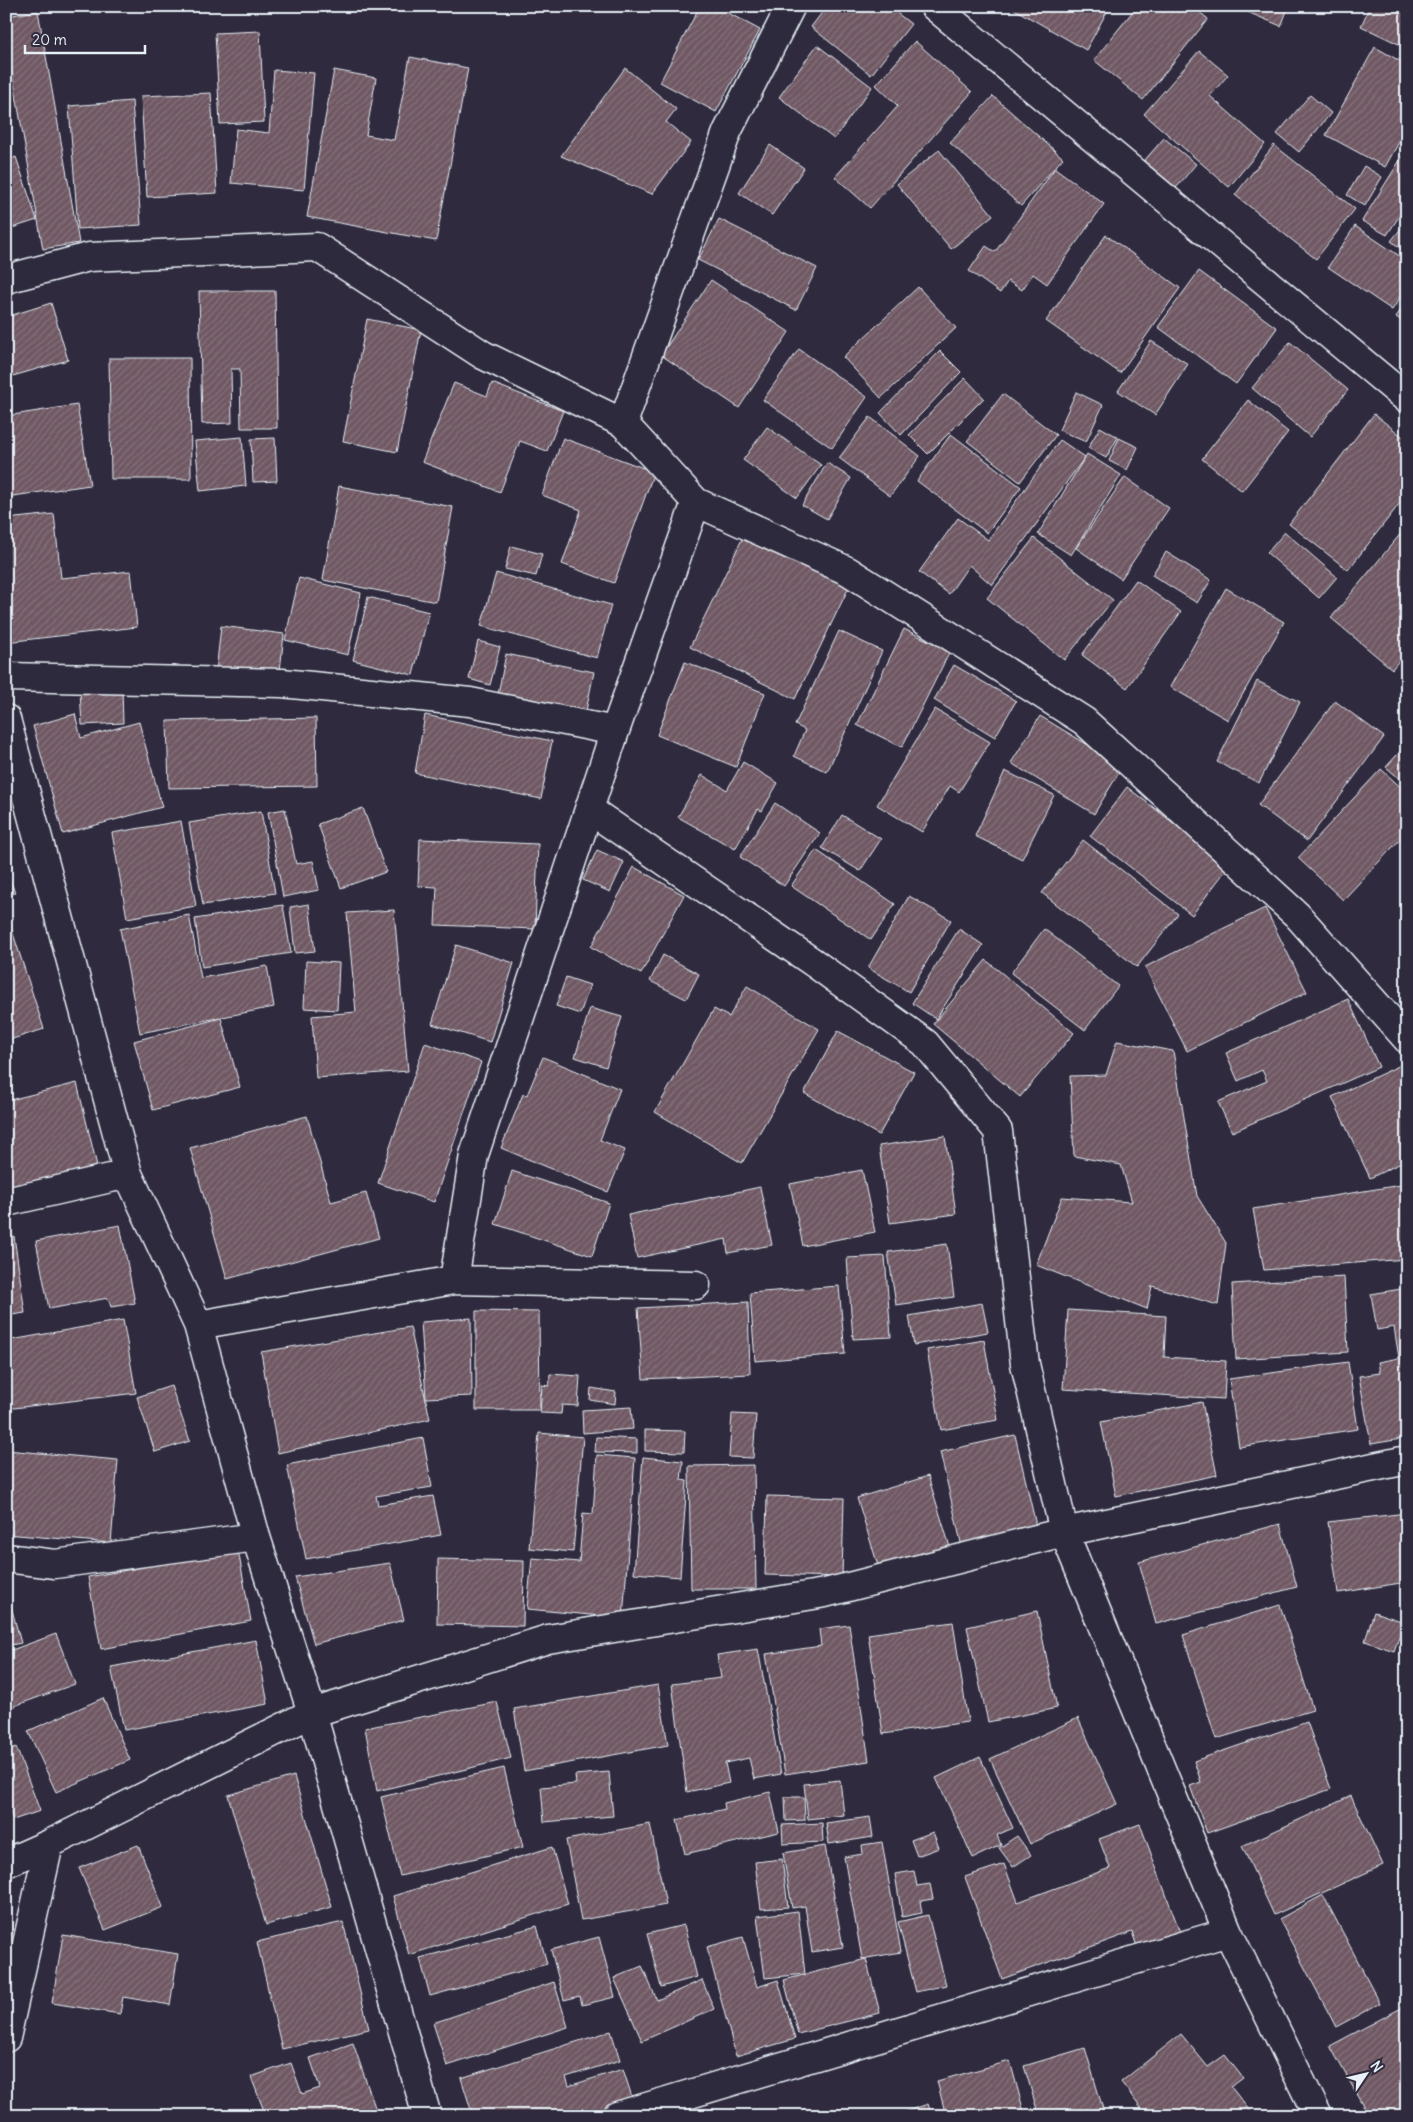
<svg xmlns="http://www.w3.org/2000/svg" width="1413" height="2122" font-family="Delius,sans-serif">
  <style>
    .building { fill: url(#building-hatch); stroke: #e8f1f8 }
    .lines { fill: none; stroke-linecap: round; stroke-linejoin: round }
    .minor-casing { stroke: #e8f1f8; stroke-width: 31 }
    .minor { stroke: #2f2a3d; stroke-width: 28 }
  </style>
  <defs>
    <pattern id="building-hatch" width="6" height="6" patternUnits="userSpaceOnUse" patternTransform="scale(1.25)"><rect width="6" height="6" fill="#705964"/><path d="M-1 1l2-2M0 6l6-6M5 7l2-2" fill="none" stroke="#84717b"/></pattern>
  </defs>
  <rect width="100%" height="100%" fill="#2f2a3d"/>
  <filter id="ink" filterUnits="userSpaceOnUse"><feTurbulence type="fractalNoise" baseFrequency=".02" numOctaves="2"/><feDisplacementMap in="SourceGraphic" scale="10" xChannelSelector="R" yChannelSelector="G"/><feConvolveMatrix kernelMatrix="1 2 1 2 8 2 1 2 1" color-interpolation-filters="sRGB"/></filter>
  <g filter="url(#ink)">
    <!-- building -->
    <path class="building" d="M 700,6 L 715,6 L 760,30 L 716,112 L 660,82 Z
      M 827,6 L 888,6 L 911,24 L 871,75 L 811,27 Z
      M 1009,6 L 1110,6 L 1086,50 Z
      M 1137,6 L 1192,6 L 1208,19 L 1143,100 L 1094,60 Z
      M 1233,6 L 1289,6 L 1281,26 Z
      M 1370,6 L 1407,6 L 1407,48 L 1361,26 Z
      M 38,11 L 79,243 L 43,249 L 6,38 L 6,16 Z
      M 260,31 L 264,122 L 220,124 L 215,33 Z
      M 915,41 L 972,92 L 870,208 L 835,177 L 898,106 L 876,85 Z
      M 817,45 L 872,87 L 834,139 L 779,97 Z
      M 1375,47 L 1407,65 L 1407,128 L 1385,167 L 1326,135 Z
      M 1199,51 L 1228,75 L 1210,96 L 1265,144 L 1229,187 L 1144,114 Z
      M 410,57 L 468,68 L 436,241 L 307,217 L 334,70 L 376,78 L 366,135 L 394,140 Z
      M 625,68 L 676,109 L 666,122 L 691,142 L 652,194 L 561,156 Z
      M 274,70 L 314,73 L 304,190 L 231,183 L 236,129 L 269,133 Z
      M 211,93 L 217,193 L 147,197 L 141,96 Z
      M 1310,95 L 1331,113 L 1299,152 L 1277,134 Z
      M 993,96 L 1063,158 L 1021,206 L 950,143 Z
      M 132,101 L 141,225 L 78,229 L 69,106 Z
      M 1164,138 L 1196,164 L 1176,188 L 1144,161 Z
      M 770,145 L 804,168 L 772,215 L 739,193 Z
      M 1274,145 L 1355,209 L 1316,259 L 1235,195 Z
      M 1407,149 L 1407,204 L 1387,235 L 1362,221 Z
      M 939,150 L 993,215 L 951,249 L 897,184 Z
      M 16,157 L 37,220 L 6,230 L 6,161 Z
      M 1364,166 L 1382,177 L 1365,206 L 1347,195 Z
      M 1055,168 L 1104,204 L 1047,284 L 1033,274 L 1022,290 L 1008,281 L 1000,293 L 969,271 L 986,246 L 995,252 Z
      M 719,219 L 817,268 L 796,310 L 698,260 Z
      M 1407,221 L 1407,253 L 1391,241 Z
      M 1355,226 L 1407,261 L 1407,287 L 1392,310 L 1328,267 Z
      M 1106,235 L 1180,288 L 1120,373 L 1046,321 Z
      M 1199,271 L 1277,328 L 1236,384 L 1158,327 Z
      M 711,280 L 789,332 L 739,408 L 661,355 Z
      M 918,287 L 956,328 L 881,398 L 843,357 Z
      M 199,291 L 275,291 L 277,428 L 241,428 L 240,369 L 231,369 L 232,423 L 202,424 Z
      M 1407,301 L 1407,324 L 1396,317 Z
      M 51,303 L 68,360 L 6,378 L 6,317 Z
      M 367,319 L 421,330 L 397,452 L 343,441 Z
      M 1151,341 L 1188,364 L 1155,415 L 1118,391 Z
      M 1290,342 L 1348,390 L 1310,437 L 1252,388 Z
      M 799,349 L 867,397 L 832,448 L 763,400 Z
      M 940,351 L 961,372 L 901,435 L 880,413 Z
      M 109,358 L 190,358 L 191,479 L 111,479 Z
      M 965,378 L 984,398 L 928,454 L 909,435 Z
      M 454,383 L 487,396 L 492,383 L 563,411 L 547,451 L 520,441 L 500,492 L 422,462 Z
      M 1076,392 L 1103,405 L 1086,442 L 1059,430 Z
      M 1003,394 L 1056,435 L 1020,482 L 967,441 Z
      M 1248,400 L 1288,432 L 1242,491 L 1202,459 Z
      M 77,405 L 90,485 L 6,497 L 6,416 Z
      M 1374,414 L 1407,440 L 1407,494 L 1348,570 L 1289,524 Z
      M 870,417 L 920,456 L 890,496 L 839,458 Z
      M 767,427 L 821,465 L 797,498 L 743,460 Z
      M 1100,427 L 1118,437 L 1106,458 L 1088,448 Z
      M 951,434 L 1021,487 L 987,533 L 917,481 Z
      M 242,437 L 246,486 L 200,491 L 195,441 Z
      M 275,438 L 277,481 L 253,482 L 251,439 Z
      M 563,438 L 654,472 L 614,583 L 562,564 L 581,510 L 542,495 Z
      M 1119,438 L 1138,447 L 1127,470 L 1109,461 Z
      M 1060,440 L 1085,457 L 992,585 L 969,565 L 949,594 L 919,572 L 958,518 L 988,540 Z
      M 1087,454 L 1121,475 L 1071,555 L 1038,534 Z
      M 827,463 L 851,478 L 827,519 L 802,505 Z
      M 1125,477 L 1169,508 L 1121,579 L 1076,548 Z
      M 339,486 L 453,507 L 436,602 L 323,580 Z
      M 54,514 L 61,578 L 131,571 L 137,627 L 6,642 L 6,519 Z
      M 1407,526 L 1407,651 L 1392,669 L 1331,618 Z
      M 1285,532 L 1337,577 L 1319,598 L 1267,553 Z
      M 744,535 L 849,587 L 795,699 L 690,647 Z
      M 1034,538 L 1113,600 L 1064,660 L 987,598 Z
      M 511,546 L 542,554 L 536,576 L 505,569 Z
      M 1166,552 L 1211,580 L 1197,603 L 1152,575 Z
      M 496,573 L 611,605 L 597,658 L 481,626 Z
      M 299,578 L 361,593 L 348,655 L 285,640 Z
      M 1136,580 L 1181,612 L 1127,688 L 1082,655 Z
      M 1226,588 L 1284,622 L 1228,720 L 1170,687 Z
      M 368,597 L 429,612 L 413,675 L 353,660 Z
      M 221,626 L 284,634 L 279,680 L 216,672 Z
      M 904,629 L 950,651 L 902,747 L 857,725 Z
      M 839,631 L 882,651 L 827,772 L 794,756 L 805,730 L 795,725 Z
      M 478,641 L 500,647 L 490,685 L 469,679 Z
      M 506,654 L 594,672 L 586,711 L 498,694 Z
      M 685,662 L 765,693 L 736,767 L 657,735 Z
      M 954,665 L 1016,701 L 995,737 L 934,700 Z
      M 1257,681 L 1300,702 L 1259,783 L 1217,762 Z
      M 122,689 L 123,723 L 82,725 L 80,691 Z
      M 1335,701 L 1384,737 L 1307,841 L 1258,805 Z
      M 935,709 L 990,742 L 959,792 L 950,786 L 922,832 L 877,805 Z
      M 75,714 L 81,738 L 139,722 L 162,807 L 63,834 L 33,726 Z
      M 425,715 L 552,741 L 541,799 L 415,773 Z
      M 1040,716 L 1123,766 L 1094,814 L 1011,763 Z
      M 316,718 L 317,786 L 169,788 L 167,721 Z
      M 1407,744 L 1407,785 L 1386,767 Z
      M 743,762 L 778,783 L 762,811 L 758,809 L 735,849 L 678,817 L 702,775 L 727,790 Z
      M 1381,769 L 1407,793 L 1407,832 L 1343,900 L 1298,858 Z
      M 1005,771 L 1054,795 L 1022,859 L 975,836 Z
      M 1127,787 L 1229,866 L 1192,915 L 1090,836 Z
      M 775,803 L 820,833 L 784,886 L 740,857 Z
      M 363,808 L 386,872 L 341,888 L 318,824 Z
      M 285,809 L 296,864 L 313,861 L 319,890 L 283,897 L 268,812 Z
      M 261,811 L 275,893 L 203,905 L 189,823 Z
      M 842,815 L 881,839 L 860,871 L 822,848 Z
      M 181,821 L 196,906 L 127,918 L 112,833 Z
      M 420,839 L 538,844 L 535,929 L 435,925 L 437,887 L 418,886 Z
      M 1083,840 L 1178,914 L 1137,967 L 1042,893 Z
      M 597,850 L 624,862 L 610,892 L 583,880 Z
      M 816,850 L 895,904 L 871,940 L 791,886 Z
      M 634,867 L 684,895 L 641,974 L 591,947 Z
      M 6,869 L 15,893 L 6,896 Z
      M 909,896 L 951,920 L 909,992 L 868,968 Z
      M 309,904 L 315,951 L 295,953 L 290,907 Z
      M 283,905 L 291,953 L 202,967 L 195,919 Z
      M 1265,908 L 1307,992 L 1187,1051 L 1145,967 Z
      M 394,910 L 408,1071 L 316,1078 L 312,1016 L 356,1012 L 347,913 Z
      M 189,915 L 201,978 L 267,966 L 274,1007 L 140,1033 L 120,929 Z
      M 8,918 L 44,1029 L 6,1041 L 6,919 Z
      M 959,929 L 983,945 L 936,1019 L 912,1003 Z
      M 1044,929 L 1118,986 L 1085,1030 L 1011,973 Z
      M 456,945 L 514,963 L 490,1042 L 432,1024 Z
      M 663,955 L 699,974 L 686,999 L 650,981 Z
      M 986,960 L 1074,1033 L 1020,1097 L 933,1024 Z
      M 306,961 L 339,963 L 337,1010 L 304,1008 Z
      M 566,977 L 590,985 L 580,1014 L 556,1006 Z
      M 747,986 L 819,1029 L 742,1163 L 655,1112 L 714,1009 L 729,1017 Z
      M 1348,999 L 1379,1067 L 1232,1132 L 1218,1102 L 1267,1081 L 1262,1070 L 1238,1081 L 1226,1053 Z
      M 590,1008 L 622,1017 L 606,1067 L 575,1057 Z
      M 221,1018 L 240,1087 L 153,1110 L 134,1041 Z
      M 838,1031 L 914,1072 L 879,1135 L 804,1093 Z
      M 1117,1041 L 1173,1051 L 1197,1196 L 1226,1243 L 1218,1305 L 1152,1286 L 1147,1309 L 1036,1265 L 1062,1197 L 1132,1202 L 1121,1165 L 1074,1156 L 1070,1076 L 1106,1075 Z
      M 425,1043 L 481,1062 L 434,1202 L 378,1183 Z
      M 543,1057 L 620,1089 L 600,1140 L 625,1150 L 608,1192 L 501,1148 L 523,1094 L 527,1095 Z
      M 1403,1064 L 1407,1072 L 1407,1160 L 1370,1178 L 1332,1097 Z
      M 77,1083 L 97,1166 L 6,1189 L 6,1101 Z
      M 307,1116 L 331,1202 L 366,1193 L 379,1238 L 227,1279 L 190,1148 Z
      M 945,1136 L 956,1214 L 890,1223 L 879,1146 Z
      M 862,1170 L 875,1232 L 803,1246 L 790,1184 Z
      M 512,1171 L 609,1203 L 592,1256 L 495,1224 Z
      M 1407,1184 L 1407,1259 L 1264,1270 L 1253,1209 Z
      M 760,1187 L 772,1245 L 728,1253 L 726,1239 L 637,1258 L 628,1215 Z
      M 120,1225 L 135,1303 L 111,1307 L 108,1298 L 49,1309 L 36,1241 Z
      M 14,1236 L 25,1313 L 6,1316 L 6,1237 Z
      M 947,1244 L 954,1297 L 896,1305 L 888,1252 Z
      M 885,1256 L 891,1337 L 853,1339 L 847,1258 Z
      M 1344,1277 L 1348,1352 L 1236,1359 L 1232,1284 Z
      M 839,1286 L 845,1354 L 755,1361 L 750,1293 Z
      M 1407,1288 L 1407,1438 L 1371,1444 L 1359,1376 L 1380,1373 L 1378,1362 L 1399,1358 L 1394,1327 L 1377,1330 L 1371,1294 Z
      M 748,1302 L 750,1374 L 643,1379 L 638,1308 Z
      M 982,1303 L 988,1332 L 914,1345 L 909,1316 Z
      M 1068,1310 L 1166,1316 L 1164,1357 L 1226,1361 L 1224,1399 L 1063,1389 Z
      M 476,1311 L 539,1312 L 540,1410 L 476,1410 Z
      M 471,1318 L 472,1396 L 426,1398 L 421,1322 Z
      M 123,1320 L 136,1393 L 6,1409 L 6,1341 Z
      M 410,1327 L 430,1419 L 278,1453 L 261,1352 Z
      M 984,1340 L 998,1420 L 941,1430 L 927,1350 Z
      M 1348,1362 L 1358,1429 L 1239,1447 L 1229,1379 Z
      M 550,1374 L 580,1376 L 578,1406 L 562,1405 L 561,1414 L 540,1413 L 542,1385 L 549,1386 Z
      M 171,1386 L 190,1441 L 155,1452 L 137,1397 Z
      M 591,1388 L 616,1392 L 615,1404 L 590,1400 Z
      M 1202,1402 L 1217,1475 L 1116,1496 L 1101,1422 Z
      M 631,1407 L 633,1429 L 583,1433 L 582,1410 Z
      M 732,1414 L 756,1415 L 753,1458 L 729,1457 Z
      M 645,1430 L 685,1431 L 684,1452 L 645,1451 Z
      M 539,1433 L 583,1437 L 573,1552 L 529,1548 Z
      M 1015,1435 L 1038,1534 L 963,1551 L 940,1452 Z
      M 596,1437 L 637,1439 L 637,1453 L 595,1452 Z
      M 423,1438 L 432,1487 L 376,1496 L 378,1505 L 433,1496 L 441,1535 L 306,1559 L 287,1465 Z
      M 6,1450 L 118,1460 L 111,1543 L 6,1534 Z
      M 597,1455 L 635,1458 L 623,1618 L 527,1609 L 532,1558 L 579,1562 L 583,1513 L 593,1514 Z
      M 643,1457 L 683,1461 L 681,1480 L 687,1481 L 680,1577 L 634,1573 Z
      M 754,1465 L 756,1589 L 691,1589 L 689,1466 Z
      M 928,1476 L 950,1547 L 879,1569 L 857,1498 Z
      M 767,1496 L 844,1498 L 842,1577 L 765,1575 Z
      M 1407,1513 L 1407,1582 L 1338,1593 L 1328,1522 Z
      M 1280,1524 L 1297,1587 L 1156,1624 L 1139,1562 Z
      M 238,1550 L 251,1621 L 101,1649 L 88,1577 Z
      M 438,1559 L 524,1561 L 523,1626 L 437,1624 Z
      M 390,1563 L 404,1620 L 314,1644 L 295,1577 Z
      M 6,1588 L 21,1643 L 6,1646 Z
      M 1280,1605 L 1313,1710 L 1216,1739 L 1183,1635 Z
      M 1037,1611 L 1057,1708 L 988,1722 L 967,1627 Z
      M 1374,1612 L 1404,1622 L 1394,1651 L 1365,1641 Z
      M 953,1622 L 968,1722 L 883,1734 L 868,1634 Z
      M 849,1625 L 869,1761 L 785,1774 L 766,1654 L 821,1646 L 819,1629 Z
      M 56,1634 L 75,1684 L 6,1709 L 6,1652 Z
      M 256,1640 L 268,1704 L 124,1730 L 111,1667 Z
      M 758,1649 L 781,1774 L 754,1779 L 749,1758 L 725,1763 L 729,1783 L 687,1792 L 672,1684 L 721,1678 L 717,1655 Z
      M 658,1685 L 668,1745 L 524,1771 L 514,1709 Z
      M 103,1698 L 130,1760 L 56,1792 L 28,1731 Z
      M 497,1702 L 511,1758 L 377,1791 L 365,1728 Z
      M 1078,1718 L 1117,1804 L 1030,1844 L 990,1759 Z
      M 1307,1722 L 1331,1789 L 1207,1833 L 1190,1786 L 1201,1782 L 1194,1761 Z
      M 6,1724 L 13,1745 L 6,1747 Z
      M 16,1747 L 40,1811 L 13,1820 L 6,1802 L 6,1751 Z
      M 980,1757 L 1013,1828 L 997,1835 L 1001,1845 L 973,1858 L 936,1778 Z
      M 504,1768 L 523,1847 L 400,1876 L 381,1797 Z
      M 609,1772 L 613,1816 L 544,1822 L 541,1787 L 576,1784 L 575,1775 Z
      M 294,1776 L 332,1907 L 266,1925 L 228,1795 Z
      M 840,1780 L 844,1815 L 808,1819 L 804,1784 Z
      M 770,1792 L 779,1832 L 685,1854 L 677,1820 L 725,1809 L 724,1803 Z
      M 1351,1796 L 1383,1865 L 1274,1915 L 1242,1846 Z
      M 785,1797 L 804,1797 L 805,1820 L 786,1821 Z
      M 870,1817 L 873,1837 L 829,1844 L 826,1823 Z
      M 822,1823 L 823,1842 L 783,1844 L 782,1825 Z
      M 650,1824 L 666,1905 L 581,1920 L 566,1840 Z
      M 1140,1824 L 1184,1943 L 1141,1958 L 1132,1932 L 1002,1979 L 965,1877 L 1004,1864 L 1018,1902 L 1110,1868 L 1099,1839 Z
      M 933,1832 L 939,1848 L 917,1856 L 911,1840 Z
      M 1017,1836 L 1031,1855 L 1013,1867 L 999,1848 Z
      M 882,1842 L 901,1952 L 862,1959 L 844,1857 L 863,1854 L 862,1845 Z
      M 138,1845 L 163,1907 L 105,1930 L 79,1868 Z
      M 825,1846 L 843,1947 L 812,1952 L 805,1906 L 792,1908 L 783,1853 Z
      M 552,1847 L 568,1904 L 409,1955 L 393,1896 Z
      M 782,1859 L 788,1907 L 761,1909 L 755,1862 Z
      M 914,1871 L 917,1886 L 930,1884 L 933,1899 L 920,1901 L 922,1913 L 902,1917 L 895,1874 Z
      M 1323,1895 L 1380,2003 L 1336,2027 L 1279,1919 Z
      M 798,1911 L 805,1974 L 765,1978 L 757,1916 Z
      M 928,1915 L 946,1985 L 916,1992 L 898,1922 Z
      M 343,1922 L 369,2029 L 282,2049 L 257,1942 Z
      M 684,1925 L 697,1977 L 661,1987 L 647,1934 Z
      M 537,1926 L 547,1964 L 430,1996 L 420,1958 Z
      M 63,1935 L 178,1954 L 170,2005 L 123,1997 L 120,2014 L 52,2003 Z
      M 599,1937 L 615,1997 L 582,2005 L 580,1996 L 564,2000 L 551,1950 Z
      M 743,1937 L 757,1987 L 778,1980 L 795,2039 L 736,2056 L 707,1947 Z
      M 866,1959 L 880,2013 L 798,2034 L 784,1980 Z
      M 642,1966 L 657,2000 L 702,1980 L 714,2009 L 642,2041 L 614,1978 Z
      M 554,1982 L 568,2027 L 447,2066 L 433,2023 Z
      M 1407,2005 L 1407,2116 L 1369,2116 L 1330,2046 Z
      M 611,2031 L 620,2060 L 566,2077 L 569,2086 L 623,2069 L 633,2100 L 583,2116 L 473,2116 L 461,2078 Z
      M 1181,2034 L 1208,2067 L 1225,2055 L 1243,2078 L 1231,2087 L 1253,2115 L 1147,2116 L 1121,2082 Z
      M 353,2043 L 378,2116 L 266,2116 L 251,2077 L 291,2063 L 302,2094 L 320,2088 L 310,2058 Z
      M 1085,2048 L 1105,2116 L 1039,2116 L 1024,2066 Z
      M 1010,2061 L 1025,2116 L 946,2116 L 937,2081 Z
      M 928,2104 L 932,2116 L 893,2116 Z
      M 1273,2108 L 1279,2116 L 1262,2116 Z"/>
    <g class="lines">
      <defs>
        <path id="minor" d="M 934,6 L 1407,399
          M 6,279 L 89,257 L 317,247 L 483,355 L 623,423 L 696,502 L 848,571 L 1084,721 L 1297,915 L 1407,1039
          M 623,423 L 727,132 L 791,6
          M 6,677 L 282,683 L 470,702 L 615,731
          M 6,719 L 128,1174 L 198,1325 L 256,1537 L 312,1713 L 427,2116
          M 590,810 L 814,963 L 925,1043 L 998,1131 L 1025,1364 L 1064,1532 L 1228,1932 L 1318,2116
          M 6,1202 L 128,1174
          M 454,1280 L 696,1285
          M 198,1325 L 454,1280 L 474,1155 L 615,731 L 696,502
          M 6,1558 L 55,1564 L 256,1537
          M 6,1863 L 49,1844 L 312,1713 L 548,1639 L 825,1593 L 1064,1532 L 1407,1460
          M 6,2038 L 49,1844
          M 617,2116 L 1228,1932"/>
      </defs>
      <!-- minor casing -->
      <use href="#minor" class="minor-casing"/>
      <!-- minor -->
      <use href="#minor" class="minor"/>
    </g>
  </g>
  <!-- margin -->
  <rect width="1413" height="2122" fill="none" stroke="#2f2a3d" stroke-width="25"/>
  <rect x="12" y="12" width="1388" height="2097" fill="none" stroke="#e8f1f8" stroke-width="2" filter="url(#ink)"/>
  <!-- north arrow -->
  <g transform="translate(1366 2074) rotate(55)" stroke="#2f2a3d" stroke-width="4" paint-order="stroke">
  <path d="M0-4L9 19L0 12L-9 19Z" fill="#e8f1f8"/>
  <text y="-8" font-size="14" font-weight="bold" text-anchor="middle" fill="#e8f1f8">N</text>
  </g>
  <!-- scale -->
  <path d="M25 45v8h120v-8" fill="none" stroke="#e8f1f8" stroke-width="2.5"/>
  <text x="32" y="45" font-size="15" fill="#e8f1f8" stroke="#2f2a3d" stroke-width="4" paint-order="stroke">20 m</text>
</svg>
